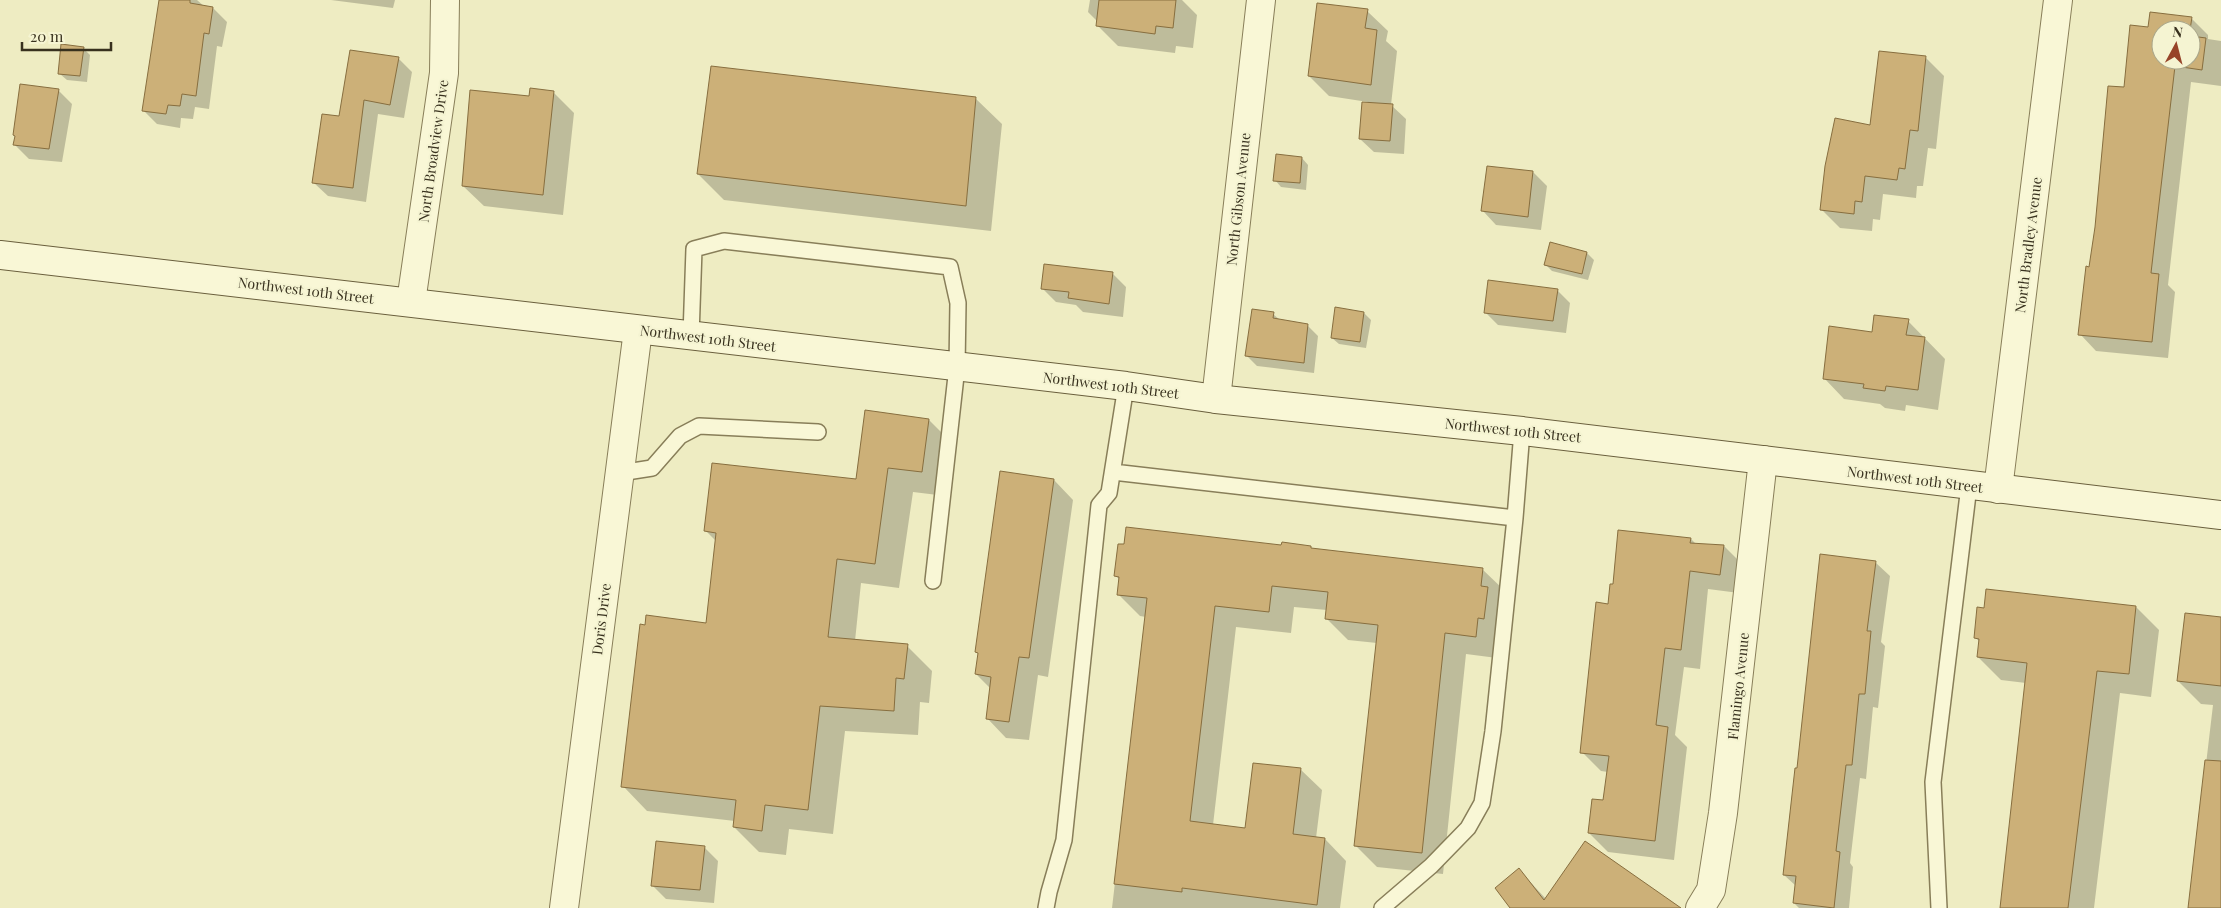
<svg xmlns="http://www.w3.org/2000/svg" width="2221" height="908" font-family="'Playfair Display',serif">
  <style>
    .shadow { fill: #0003; fill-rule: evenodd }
    .building { fill: #ccb078; stroke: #876e3f }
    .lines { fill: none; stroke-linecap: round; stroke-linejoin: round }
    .lane-casing { stroke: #887e59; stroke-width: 18 }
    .street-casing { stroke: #887e59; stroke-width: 30 }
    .secondary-casing { stroke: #6a5f3d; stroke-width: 30 }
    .lane { stroke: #f9f7d6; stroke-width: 15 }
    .street { stroke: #f9f7d6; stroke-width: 28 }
    .secondary { stroke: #f9f7d6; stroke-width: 28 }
    .labels { text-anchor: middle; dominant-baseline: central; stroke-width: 4; stroke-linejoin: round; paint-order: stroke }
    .street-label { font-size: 14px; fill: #38311e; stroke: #f5f4d2 }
  </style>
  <rect width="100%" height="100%" fill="#eeecc2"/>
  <!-- shadow -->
  <path class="shadow" d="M 161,0 L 197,0 L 205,7 L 213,8 L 227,22 L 222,47 L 217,46 L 209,109 L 195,107 L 193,119 L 181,118 L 180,128 L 157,124 L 143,110 Z
    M 331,0 L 395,0 L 393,8 Z
    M 1090,0 L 1182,0 L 1197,15 L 1193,48 L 1176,46 L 1175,53 L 1118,46 L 1097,25 L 1098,22 L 1088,12 Z
    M 1367,11 L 1388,31 L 1386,41 L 1397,51 L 1391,105 L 1406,119 L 1404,154 L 1374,152 L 1360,139 L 1368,102 L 1329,96 L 1309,76 Z
    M 2191,18 L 2208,35 L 2208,39 L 2221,41 L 2221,86 L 2191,82 L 2168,285 L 2175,292 L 2168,358 L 2096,351 L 2080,334 L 2090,268 L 2125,89 L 2150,29 ZM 2161,30 L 2191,30 L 2191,60 L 2161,60 Z
    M 83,48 L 90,55 L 87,82 L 67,80 L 60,74 Z
    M 398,58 L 412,72 L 404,118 L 378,114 L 366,202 L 328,196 L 314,183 L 340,118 Z
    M 1926,58 L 1944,76 L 1936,149 L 1928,148 L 1923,186 L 1917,186 L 1916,198 L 1883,194 L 1880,220 L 1873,219 L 1872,231 L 1840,228 L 1822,210 L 1871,127 Z
    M 58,90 L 72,104 L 62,162 L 29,159 L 15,145 Z
    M 553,92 L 574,113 L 563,215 L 484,206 L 463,186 L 530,98 Z
    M 975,98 L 1002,124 L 991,231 L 724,200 L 698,174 Z
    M 1302,158 L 1308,165 L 1306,190 L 1281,187 L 1275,180 Z
    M 1533,172 L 1547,186 L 1541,230 L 1496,225 L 1483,211 Z
    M 1550,244 L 1587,253 L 1594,260 L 1588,280 L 1552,271 L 1545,264 Z
    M 1112,273 L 1126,287 L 1123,317 L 1083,312 L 1076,305 L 1056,302 L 1042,288 Z
    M 1557,290 L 1570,303 L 1566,333 L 1498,325 L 1485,312 Z
    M 1364,313 L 1371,320 L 1366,348 L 1339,344 L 1332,338 Z
    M 1273,314 L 1281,321 L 1307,325 L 1318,336 L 1314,373 L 1257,366 L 1246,355 Z
    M 1908,321 L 1945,359 L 1938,410 L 1906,405 L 1905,411 L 1885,408 L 1880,404 L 1844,399 L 1824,378 L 1873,333 Z
    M 929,420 L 954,445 L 946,496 L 913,492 L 899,588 L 861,583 L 855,641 L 907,646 L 932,671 L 929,703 L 920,702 L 918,735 L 845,731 L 833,834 L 789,829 L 786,855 L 759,852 L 734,827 L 735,821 L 647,811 L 623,786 L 707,625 L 717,542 L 706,531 L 857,481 Z
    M 1001,473 L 1054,480 L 1073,500 L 1048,677 L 1038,675 L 1029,740 L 1006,738 L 987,718 L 991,689 L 976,674 L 979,654 L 976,652 Z
    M 1619,532 L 1691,539 L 1696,544 L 1724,546 L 1743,565 L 1739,593 L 1708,589 L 1700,669 L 1684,667 L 1675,735 L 1687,747 L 1674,860 L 1608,852 L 1589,833 L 1604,802 L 1608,772 L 1601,771 L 1582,752 L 1614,585 Z
    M 1283,546 L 1310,547 L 1312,549 L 1482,569 L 1504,590 L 1497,658 L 1466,654 L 1443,874 L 1377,867 L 1356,846 L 1377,643 L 1348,640 L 1326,618 L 1327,610 L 1294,607 L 1291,633 L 1236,627 L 1213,825 L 1246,829 L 1300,769 L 1322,790 L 1316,838 L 1325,839 L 1346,861 L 1340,908 L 1112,908 L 1146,617 L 1140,616 L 1118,594 L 1120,580 L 1116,576 Z
    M 1821,555 L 1876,563 L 1890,576 L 1881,642 L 1885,646 L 1878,708 L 1873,707 L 1866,779 L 1860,778 L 1850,863 L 1853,867 L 1849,908 L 1799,908 L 1794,903 L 1796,886 L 1784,875 L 1798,769 Z
    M 2136,607 L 2159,630 L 2151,697 L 2120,693 L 2094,908 L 2001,908 L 2026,683 L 2001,680 L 1978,657 L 1980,642 L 1975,637 Z
    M 2221,618 L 2221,908 L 2189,908 L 2213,705 L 2201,704 L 2178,681 Z
    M 704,847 L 718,861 L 714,903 L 666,899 L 652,885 Z
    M 1519,870 L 1546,899 L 1676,908 L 1512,908 Z"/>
  <!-- building -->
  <path class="building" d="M 159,0 L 190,0 L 190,3 L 213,7 L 209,34 L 204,33 L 196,96 L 182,94 L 180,106 L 168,105 L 166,114 L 142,111 Z
    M 1099,0 L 1176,0 L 1173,28 L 1156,26 L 1155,34 L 1096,26 Z
    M 1317,3 L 1368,9 L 1365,28 L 1377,30 L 1371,85 L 1308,76 Z
    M 2150,12 L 2192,17 L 2190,30 L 2161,30 L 2161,60 L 2191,60 L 2191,36 L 2206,38 L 2202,70 L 2175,66 L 2151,273 L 2159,274 L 2152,342 L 2078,335 L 2086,266 L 2089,267 L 2095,227 L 2108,86 L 2124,87 L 2130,25 L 2148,27 Z
    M 61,44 L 84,47 L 80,76 L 58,74 Z
    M 350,50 L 399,57 L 390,105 L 364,100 L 353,188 L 312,183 L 322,114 L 339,116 Z
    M 1879,51 L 1926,56 L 1918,131 L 1910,130 L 1905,169 L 1899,168 L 1897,180 L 1865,176 L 1862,202 L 1855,201 L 1854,214 L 1820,210 L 1825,166 L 1835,118 L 1870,125 Z
    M 711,66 L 976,97 L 966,206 L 697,174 Z
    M 20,84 L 59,89 L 49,149 L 13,145 L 15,136 L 13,135 Z
    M 530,88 L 554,91 L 543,195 L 462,186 L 470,90 L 529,96 Z
    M 1362,102 L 1393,104 L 1390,141 L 1359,139 Z
    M 1276,154 L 1302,157 L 1300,183 L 1273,181 Z
    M 1487,166 L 1533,171 L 1528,217 L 1481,211 Z
    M 1550,242 L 1587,252 L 1582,274 L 1544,265 Z
    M 1044,264 L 1113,272 L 1109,304 L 1068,298 L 1069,292 L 1041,289 Z
    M 1488,280 L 1558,289 L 1553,321 L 1484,313 Z
    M 1335,307 L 1364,312 L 1360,342 L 1331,338 Z
    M 1252,309 L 1274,312 L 1273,318 L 1308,324 L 1304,363 L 1245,356 Z
    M 1874,315 L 1909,319 L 1906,335 L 1925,337 L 1918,390 L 1886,386 L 1885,391 L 1863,388 L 1864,384 L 1823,379 L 1829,326 L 1872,332 Z
    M 865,410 L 929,419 L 922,472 L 888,468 L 875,564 L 837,559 L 828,637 L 908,644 L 904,679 L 896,678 L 894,711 L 820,706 L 808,810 L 765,805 L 762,831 L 733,827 L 736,800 L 621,787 L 640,624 L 645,625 L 646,615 L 706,623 L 716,533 L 704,531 L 712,463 L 856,479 Z
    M 1000,471 L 1054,479 L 1029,658 L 1019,657 L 1009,722 L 986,719 L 991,677 L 975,674 L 978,653 L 975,652 Z
    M 1126,527 L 1281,545 L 1282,542 L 1311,546 L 1311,548 L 1483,568 L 1481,586 L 1488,587 L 1484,619 L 1478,618 L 1476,637 L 1445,633 L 1422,853 L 1354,846 L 1378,625 L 1325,619 L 1328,592 L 1272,586 L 1269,612 L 1215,606 L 1190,821 L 1245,828 L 1253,763 L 1301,768 L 1293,834 L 1325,838 L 1317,905 L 1182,888 L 1182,892 L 1114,884 L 1147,598 L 1117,595 L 1119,577 L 1114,576 L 1118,544 L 1124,544 Z
    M 1618,530 L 1691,538 L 1690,543 L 1724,545 L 1720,575 L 1690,571 L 1681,650 L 1665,648 L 1656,725 L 1668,727 L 1655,841 L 1588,833 L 1592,799 L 1603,800 L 1609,756 L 1580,753 L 1596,602 L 1608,604 L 1610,584 L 1613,584 Z
    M 1820,554 L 1876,561 L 1867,631 L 1871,631 L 1865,694 L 1859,694 L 1852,765 L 1846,765 L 1836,851 L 1840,852 L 1834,908 L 1793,903 L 1796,876 L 1783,875 L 1795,768 L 1797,768 Z
    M 1986,589 L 2136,606 L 2129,674 L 2097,671 L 2068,908 L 2000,908 L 2027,663 L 1977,657 L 1979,639 L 1974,638 L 1977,607 L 1984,608 Z
    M 2185,613 L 2221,617 L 2221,686 L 2177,681 Z
    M 2205,760 L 2221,761 L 2221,908 L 2188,908 Z
    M 656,841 L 705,846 L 700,890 L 651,886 Z
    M 1585,841 L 1681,908 L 1510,908 L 1495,888 L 1519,868 L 1544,900 Z"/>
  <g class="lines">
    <defs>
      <path id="lane" d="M 691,336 L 694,249 L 724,241 L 950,267 L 958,303 L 957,367 L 933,581
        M 1113,472 L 1515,518
        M 620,473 L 652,468 L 680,436 L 699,426 L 818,432
        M 1046,908 L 1049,892 L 1064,840 L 1099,505 L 1109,493 L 1126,386
        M 1382,908 L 1431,866 L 1468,828 L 1482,803 L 1493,731 L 1515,518 L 1522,431
        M 1939,908 L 1933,782 L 1969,486"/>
      <path id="street" d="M 411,302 L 444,73 L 445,0
        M 1216,399 L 1261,0
        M 1998,489 L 2058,0
        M 564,908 L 638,330
        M 1700,908 L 1711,890 L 1723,813 L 1763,460"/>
      <path id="secondary" d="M 0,255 L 1126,386 L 1216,399 L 1522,431 L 2221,515"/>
    </defs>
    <!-- lane casing -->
    <use href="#lane" class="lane-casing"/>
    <!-- street casing -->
    <use href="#street" class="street-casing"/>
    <!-- secondary casing -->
    <use href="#secondary" class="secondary-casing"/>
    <!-- lane -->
    <use href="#lane" class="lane"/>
    <!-- street -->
    <use href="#street" class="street"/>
    <!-- secondary -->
    <use href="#secondary" class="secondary"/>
  </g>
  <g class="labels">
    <!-- street labels -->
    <g class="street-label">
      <text transform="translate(433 151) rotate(-82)">North Broadview Drive</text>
      <text transform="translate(1238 199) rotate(-84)">North Gibson Avenue</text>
      <text transform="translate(2028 245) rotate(-83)">North Bradley Avenue</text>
      <text transform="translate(306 290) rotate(7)">Northwest 10th Street</text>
      <text transform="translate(708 338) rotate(7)">Northwest 10th Street</text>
      <text transform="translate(1111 385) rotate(7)">Northwest 10th Street</text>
      <text transform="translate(1513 430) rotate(6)">Northwest 10th Street</text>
      <text transform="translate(1915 479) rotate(7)">Northwest 10th Street</text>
      <text transform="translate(601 619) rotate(-83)">Doris Drive</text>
      <text transform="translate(1738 686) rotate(-84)">Flamingo Avenue</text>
    </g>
  </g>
  <!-- north arrow -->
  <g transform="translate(2176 45) rotate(7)"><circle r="24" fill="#f5f4d2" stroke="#a9a68a"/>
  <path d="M0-4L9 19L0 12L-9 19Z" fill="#974429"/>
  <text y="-8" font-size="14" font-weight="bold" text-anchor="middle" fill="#38311e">N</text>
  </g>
  <!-- scale -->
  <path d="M22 42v8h89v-8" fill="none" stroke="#38311e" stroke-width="2.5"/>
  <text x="30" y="42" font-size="15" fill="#38311e" stroke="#f5f4d2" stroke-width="4" paint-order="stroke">20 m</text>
</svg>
